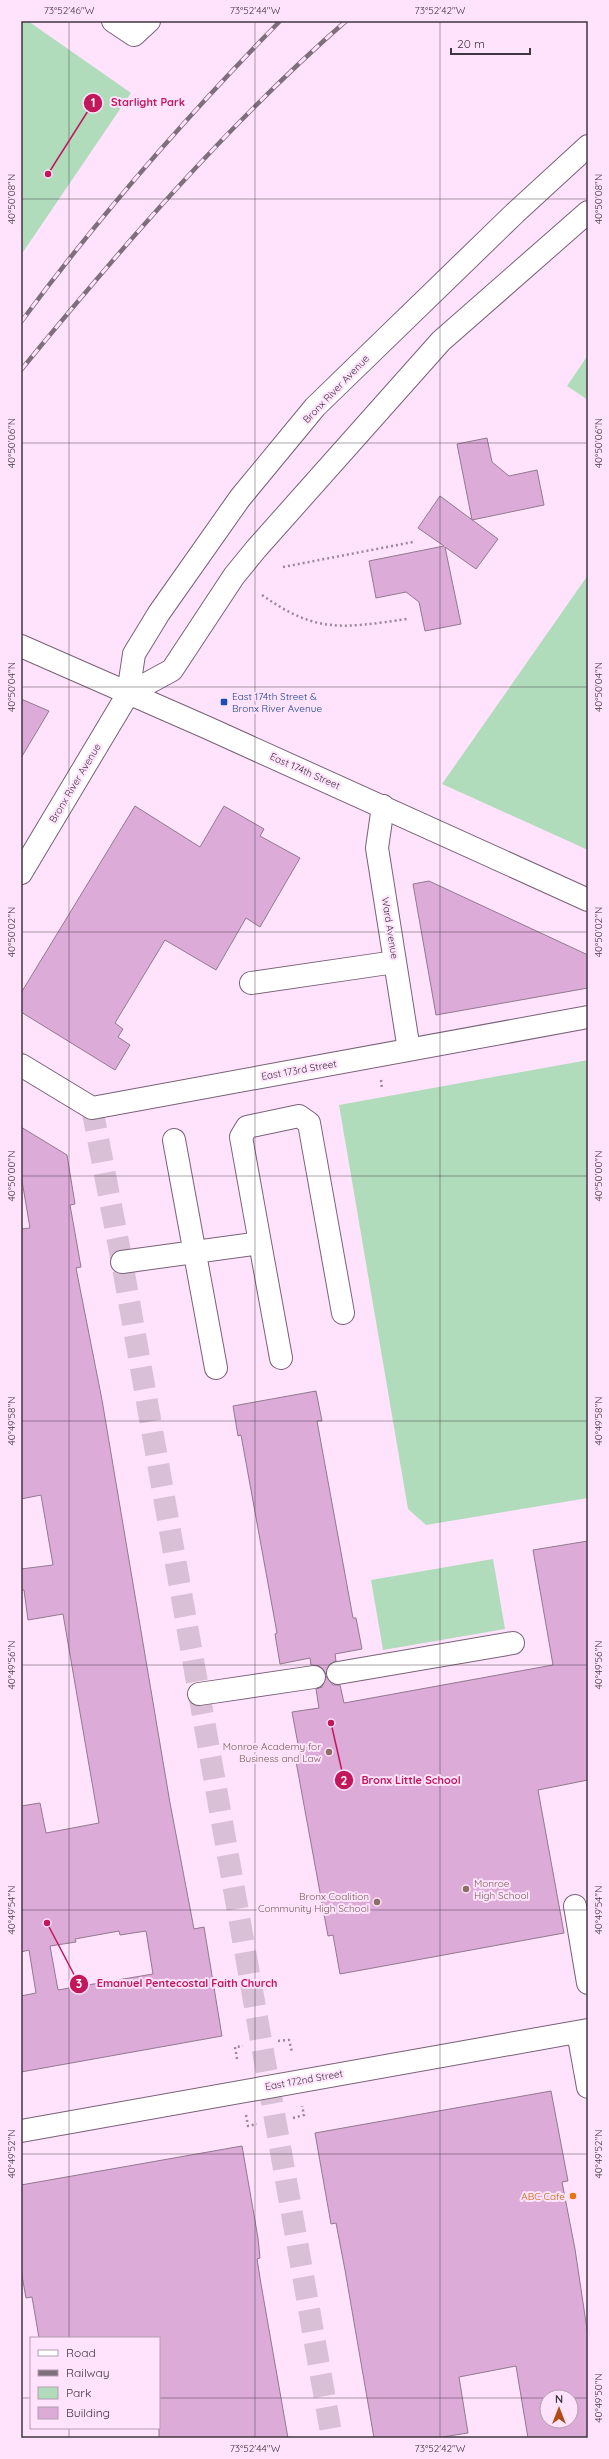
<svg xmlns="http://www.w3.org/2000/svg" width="609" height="2459" font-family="Quicksand,sans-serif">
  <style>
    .green { fill: #b0dcbb }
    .building { fill: #dcabd7; stroke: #927990; fill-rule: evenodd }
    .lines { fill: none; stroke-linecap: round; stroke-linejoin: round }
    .minor-tunnel { stroke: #d9c0d6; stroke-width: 22; stroke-dasharray: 22 11; stroke-linecap: butt }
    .minor-casing { stroke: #796177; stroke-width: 24 }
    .major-casing { stroke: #796177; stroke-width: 24 }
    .path { stroke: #9a8798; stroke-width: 2.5; stroke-dasharray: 2 3; stroke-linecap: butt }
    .minor { stroke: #fff; stroke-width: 22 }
    .major { stroke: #fff; stroke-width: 22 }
    .rail-casing { stroke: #7f6f7d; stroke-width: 4.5 }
    .rail { stroke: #ffe3fc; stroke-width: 3; stroke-dasharray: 9; stroke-linecap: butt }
    .ticks { fill: none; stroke: #40363f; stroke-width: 1; stroke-opacity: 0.45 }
    .transit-dot { fill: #1a4fb4; stroke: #ffe3fc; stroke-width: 1.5 }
    .education-dot { fill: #8d6e63; stroke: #ffe3fc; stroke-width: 1.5 }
    .food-dot { fill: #e8710a; stroke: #ffe3fc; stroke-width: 1.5 }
    .labels { text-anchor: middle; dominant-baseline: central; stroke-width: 4; stroke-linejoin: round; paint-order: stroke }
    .street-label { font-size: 10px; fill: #40363f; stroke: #ffe3fc }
    .transit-label { font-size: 10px; fill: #164399; stroke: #ffe3fc; text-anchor: start }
    .education-label { font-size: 10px; fill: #785e54; stroke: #ffe3fc; text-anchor: end }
    .food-label { font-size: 10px; fill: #c56008; stroke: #ffe3fc; text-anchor: end }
    .leader { fill: none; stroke: #c2185b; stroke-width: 1.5 }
    .callout-dot { fill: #c2185b; stroke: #ffe3fc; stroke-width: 1.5 }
    .mark-label { font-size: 12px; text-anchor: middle; font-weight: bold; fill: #fff }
    .callout-label { font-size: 11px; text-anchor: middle; font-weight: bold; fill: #c2185b; stroke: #ffe3fc; stroke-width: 4; stroke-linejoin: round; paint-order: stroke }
    .neatline { fill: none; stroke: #40363f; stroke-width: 1.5 }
    .ticks-label { font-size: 10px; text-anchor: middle; fill: #40363f }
  </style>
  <rect width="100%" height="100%" fill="#ffe3fc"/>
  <!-- green -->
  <path class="green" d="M 21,21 L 28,21 L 131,93 L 21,255 Z
    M 588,355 L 588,400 L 567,386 Z
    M 588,575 L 588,850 L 442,784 Z
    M 588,1060 L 588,1498 L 426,1525 L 408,1509 L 339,1105 Z
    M 493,1559 L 505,1629 L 383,1650 L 371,1580 Z"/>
  <!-- building -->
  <path class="building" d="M 487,438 L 492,462 L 509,476 L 537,470 L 544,505 L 472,520 L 457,444 Z
    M 440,496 L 498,539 L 476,569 L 445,547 L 461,624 L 425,631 L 419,602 L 406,592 L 376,598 L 369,561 L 444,546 L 418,528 Z
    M 21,699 L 49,711 L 21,758 Z
    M 135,806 L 200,847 L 224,806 L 264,829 L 260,836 L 300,858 L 260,927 L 246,918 L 216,970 L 165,940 L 115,1023 L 123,1029 L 118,1037 L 130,1045 L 115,1070 L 21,1012 L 21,993 Z
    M 429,881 L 588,955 L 588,988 L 436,1015 L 413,884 Z
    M 21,1127 L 67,1155 L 75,1204 L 70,1205 L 81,1267 L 76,1268 L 102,1400 L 170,1803 L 194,1929 L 204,1927 L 222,2036 L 21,2072 L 21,1996 L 36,1993 L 29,1950 L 21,1952 L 21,1806 L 40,1803 L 46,1833 L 99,1823 L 63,1614 L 28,1620 L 24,1590 L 21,1590 L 21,1569 L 53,1565 L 41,1495 L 21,1499 L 21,1229 L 30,1228 L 21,1175 ZM 119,1931 L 120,1935 L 146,1931 L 153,1974 L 58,1990 L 50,1946 L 76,1942 L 75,1939 Z
    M 316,1391 L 322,1421 L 317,1421 L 353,1618 L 356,1618 L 362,1649 L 335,1654 L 336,1661 L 330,1664 L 326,1674 L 319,1666 L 311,1665 L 310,1658 L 280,1664 L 275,1634 L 277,1633 L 241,1435 L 238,1436 L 233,1406 Z
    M 588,1541 L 588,1780 L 538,1790 L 564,1933 L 340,1974 L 333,1935 L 328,1936 L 295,1756 L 300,1755 L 292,1712 L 319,1708 L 316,1689 L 322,1687 L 326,1676 L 333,1685 L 340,1685 L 344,1703 L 553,1665 L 533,1550 Z
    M 551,2091 L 568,2181 L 562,2182 L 575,2249 L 588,2336 L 588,2438 L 528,2438 L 516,2366 L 459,2377 L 468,2433 L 436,2438 L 374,2438 L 345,2270 L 336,2223 L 331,2224 L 315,2133 ZM 547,2397 L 571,2397 L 571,2421 L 547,2421 Z
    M 242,2146 L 258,2238 L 260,2258 L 257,2259 L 261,2284 L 288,2438 L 159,2438 L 159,2338 L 39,2338 L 32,2297 L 26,2298 L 21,2270 L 21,2185 Z"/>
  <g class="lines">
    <!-- minor-tunnel -->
    <path class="minor-tunnel" d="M 92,1108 L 122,1262 L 332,2438"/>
    <defs>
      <path id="minor" d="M 113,21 L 134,35 L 149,21
        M 383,806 L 377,848 L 409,1050
        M 251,983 L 395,962
        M 21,1065 L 92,1108 L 588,1017
        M 174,1140 L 216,1368
        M 260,1243 L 281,1358
        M 122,1262 L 260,1243 L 241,1137 L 247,1127 L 299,1116 L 309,1123 L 343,1313
        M 338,1673 L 513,1643
        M 199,1694 L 314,1677
        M 575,1906 L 588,1983
        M 578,2032 L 588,2087
        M 21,2131 L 588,2030"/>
      <path id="major" d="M 21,646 L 208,728 L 588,900
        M 128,694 L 172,670 L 234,576 L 256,549 L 441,341 L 588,212
        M 21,873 L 128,694 L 134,654 L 159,613 L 240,498 L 315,407 L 515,213 L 588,146"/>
    </defs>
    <!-- minor casing -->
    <use href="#minor" class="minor-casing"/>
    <!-- major casing -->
    <use href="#major" class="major-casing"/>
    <!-- path -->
    <path class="path" d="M 283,567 L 413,542
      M 262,595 C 317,634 343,628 407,619
      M 381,1080 L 382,1089
      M 278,2041 L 289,2040 L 292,2052
      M 237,2059 L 235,2047 L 243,2046
      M 246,2115 L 248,2126 L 257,2124
      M 293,2118 L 304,2115 L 302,2106"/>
    <!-- minor -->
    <use href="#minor" class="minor"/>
    <!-- major -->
    <use href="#major" class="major"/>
    <defs>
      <path id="rail" d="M 21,322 C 100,215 187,116 280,21
        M 21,370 C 120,249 228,124 346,21"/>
    </defs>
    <!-- rail casing -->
    <use href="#rail" class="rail-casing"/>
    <!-- rail -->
    <use href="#rail" class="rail"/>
  </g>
  <!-- ticks -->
  <path class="ticks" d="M 69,21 L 69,2338M 255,21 L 255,2438M 440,21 L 440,2438M 21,199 L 588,199M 21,443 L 588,443M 21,687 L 588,687M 21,932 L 588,932M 21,1176 L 588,1176M 21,1421 L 588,1421M 21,1665 L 588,1665M 21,1910 L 588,1910M 21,2154 L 588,2154M 21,2398 L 31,2398M 159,2398 L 547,2398M 571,2398 L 588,2398M 69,2428 L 69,2438"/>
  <!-- markers -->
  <rect class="transit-dot" x="220" y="698" width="8" height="8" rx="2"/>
  <g class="education-dot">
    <circle cx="329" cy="1752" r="4"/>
    <circle cx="466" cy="1889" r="4"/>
    <circle cx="377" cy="1902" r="4"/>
  </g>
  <circle class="food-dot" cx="573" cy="2196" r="4"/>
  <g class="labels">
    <!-- street labels -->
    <g class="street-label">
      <text transform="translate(336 389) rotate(-46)">Bronx River Avenue</text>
      <text transform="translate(305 771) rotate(24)">East 174th Street</text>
      <text transform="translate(75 783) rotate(-59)">Bronx River Avenue</text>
      <text transform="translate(390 928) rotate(81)">Ward Avenue</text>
      <text transform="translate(299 1070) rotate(-10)">East 173rd Street</text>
      <text transform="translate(304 2080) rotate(-10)">East 172nd Street</text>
    </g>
    <!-- transit labels -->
    <g class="transit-label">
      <text x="232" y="696">East 174th Street &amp;<tspan x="232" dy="12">Bronx River Avenue</tspan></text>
    </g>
    <!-- education labels -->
    <g class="education-label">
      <text x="321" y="1746">Monroe Academy for<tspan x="321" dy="12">Business and Law</tspan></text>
      <text x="474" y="1883" text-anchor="start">Monroe<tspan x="474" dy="12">High School</tspan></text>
      <text x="369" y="1896">Bronx Coalition<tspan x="369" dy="12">Community High School</tspan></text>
    </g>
    <!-- food labels -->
    <g class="food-label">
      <text x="565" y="2196">ABC Cafe</text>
    </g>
  </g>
  <!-- callouts -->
  <path class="leader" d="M48 174L93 103M331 1723L344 1780M47 1923L79 1984"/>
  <g class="callout-dot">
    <circle cx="48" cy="174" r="4"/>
    <circle cx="331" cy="1723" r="4"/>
    <circle cx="47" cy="1923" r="4"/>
    <circle cx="93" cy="103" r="10"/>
    <circle cx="344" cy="1780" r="10"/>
    <circle cx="79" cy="1984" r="10"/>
  </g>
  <g class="mark-label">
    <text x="93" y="107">1</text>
    <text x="344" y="1785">2</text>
    <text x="79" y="1988">3</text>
  </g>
  <g class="callout-label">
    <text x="148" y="106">Starlight Park</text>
    <text x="411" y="1784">Bronx Little School</text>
    <text x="187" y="1987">Emanuel Pentecostal Faith Church</text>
  </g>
  <!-- border -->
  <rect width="609" height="2459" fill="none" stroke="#ffe3fc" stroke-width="44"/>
  <!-- legend -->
  <rect x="30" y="2337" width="130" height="92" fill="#ffe3fc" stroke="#b39eb0"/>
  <rect x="38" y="2350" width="20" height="6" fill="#ffffff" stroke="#b39eb0"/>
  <text x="66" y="2357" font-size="12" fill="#40363f">Road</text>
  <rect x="38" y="2370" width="20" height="6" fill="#7f6f7d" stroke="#b39eb0"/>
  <text x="66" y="2377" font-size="12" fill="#40363f">Railway</text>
  <rect x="38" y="2387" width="20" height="12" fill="#b0dcbb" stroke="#b39eb0"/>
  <text x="66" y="2397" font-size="12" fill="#40363f">Park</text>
  <rect x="38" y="2407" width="20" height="12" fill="#dcabd7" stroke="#b39eb0"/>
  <text x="66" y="2417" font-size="12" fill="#40363f">Building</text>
  <!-- north arrow -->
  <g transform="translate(559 2409)"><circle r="19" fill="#ffe3fc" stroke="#b39eb0"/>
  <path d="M0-3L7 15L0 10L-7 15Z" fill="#af4b16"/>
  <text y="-6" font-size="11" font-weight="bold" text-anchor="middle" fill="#40363f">N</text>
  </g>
  <!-- scale -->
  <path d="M451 48v6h79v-6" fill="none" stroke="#40363f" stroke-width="2"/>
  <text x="457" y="48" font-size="12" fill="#40363f" stroke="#ffe3fc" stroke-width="3" paint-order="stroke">20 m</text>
  <rect x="22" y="22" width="565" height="2415" class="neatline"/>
  <g class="ticks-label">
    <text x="69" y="14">73°52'46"W</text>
    <text x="255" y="14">73°52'44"W</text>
    <text x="440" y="14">73°52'42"W</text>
    <text transform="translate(11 199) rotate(-90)" y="4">40°50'08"N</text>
    <text transform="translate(598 199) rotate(-90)" y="4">40°50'08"N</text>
    <text transform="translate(11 443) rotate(-90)" y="4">40°50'06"N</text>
    <text transform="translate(598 443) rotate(-90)" y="4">40°50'06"N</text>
    <text transform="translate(11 687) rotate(-90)" y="4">40°50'04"N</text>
    <text transform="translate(598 687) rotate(-90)" y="4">40°50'04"N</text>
    <text transform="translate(11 932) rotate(-90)" y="4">40°50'02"N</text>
    <text transform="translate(598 932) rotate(-90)" y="4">40°50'02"N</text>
    <text transform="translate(11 1176) rotate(-90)" y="4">40°50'00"N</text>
    <text transform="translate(598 1176) rotate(-90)" y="4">40°50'00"N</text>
    <text transform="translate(11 1421) rotate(-90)" y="4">40°49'58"N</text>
    <text transform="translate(598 1421) rotate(-90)" y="4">40°49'58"N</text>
    <text transform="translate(11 1665) rotate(-90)" y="4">40°49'56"N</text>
    <text transform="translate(598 1665) rotate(-90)" y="4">40°49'56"N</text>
    <text transform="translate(11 1910) rotate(-90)" y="4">40°49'54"N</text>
    <text transform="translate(598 1910) rotate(-90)" y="4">40°49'54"N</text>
    <text transform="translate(11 2154) rotate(-90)" y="4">40°49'52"N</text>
    <text transform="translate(598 2154) rotate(-90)" y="4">40°49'52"N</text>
    <text transform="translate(598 2398) rotate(-90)" y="4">40°49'50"N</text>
    <text x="255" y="2452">73°52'44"W</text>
    <text x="440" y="2452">73°52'42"W</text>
  </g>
</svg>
